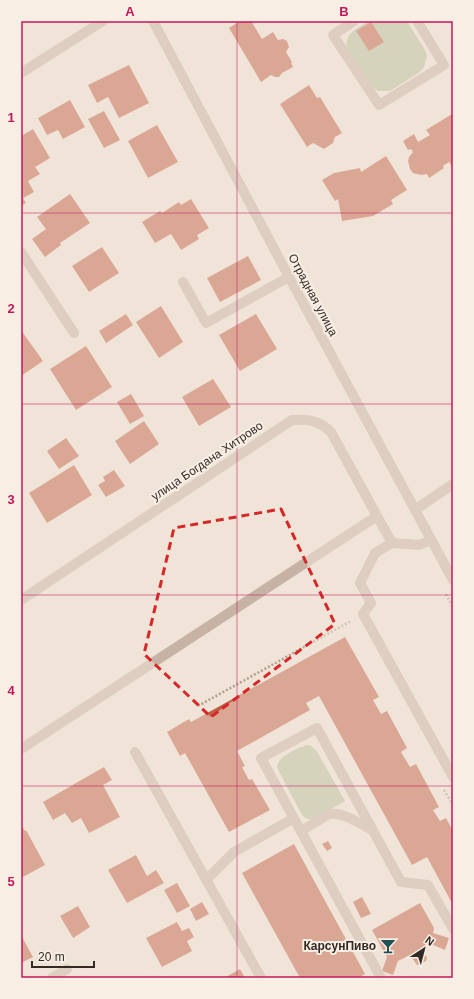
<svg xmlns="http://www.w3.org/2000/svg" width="474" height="999" font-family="Arial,sans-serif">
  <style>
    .green { fill: #b3be99 }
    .building { fill: #c25e44 }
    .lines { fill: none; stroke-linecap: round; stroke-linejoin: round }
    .path { stroke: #b39d8f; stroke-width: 2.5; stroke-dasharray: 2 2; stroke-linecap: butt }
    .minor { stroke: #c7b3a5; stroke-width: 10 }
    .marked { fill: none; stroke: #d62828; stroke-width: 3; stroke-dasharray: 8 5; stroke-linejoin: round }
    .grid { fill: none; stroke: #c2185b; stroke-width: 1; stroke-opacity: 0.55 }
    .labels { text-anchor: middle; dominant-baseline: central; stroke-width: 4; stroke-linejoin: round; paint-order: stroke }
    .street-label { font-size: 12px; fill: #332a26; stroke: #f8eee4 }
    .poi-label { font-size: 12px; font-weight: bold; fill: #332a26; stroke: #f8eee4; text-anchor: end }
    .neatline { fill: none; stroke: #c2185b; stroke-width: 1.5 }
    .grid-label { font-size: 13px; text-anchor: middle; font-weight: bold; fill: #c2185b }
  </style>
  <rect width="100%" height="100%" fill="#f0e4d8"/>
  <!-- green -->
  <path class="green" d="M 369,21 L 407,21 L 425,50 L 427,56 L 424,67 L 420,72 L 390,91 L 378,91 L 372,87 L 348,50 C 342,35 357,28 369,21 Z
    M 307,745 L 311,746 L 316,750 L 345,801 L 314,819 C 308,820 306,819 302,815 L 277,768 C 277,757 297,748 307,745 Z"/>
  <!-- building -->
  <path class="building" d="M 240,21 L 251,21 L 262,39 L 273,32 L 278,40 L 283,39 L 287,41 L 289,47 L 286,52 L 292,62 L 291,63 L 293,67 L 282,73 L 279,77 L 275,77 L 271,75 L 261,82 L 229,28 Z
    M 371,22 L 384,42 L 369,51 L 356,31 Z
    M 129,65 L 149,103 L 119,118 L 108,97 L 97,103 L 88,85 Z
    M 309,85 L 317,98 L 320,97 L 342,133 L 335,137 L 333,143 L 324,149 L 313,143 L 307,147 L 280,104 Z
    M 70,100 L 85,127 L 63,139 L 58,130 L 47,135 L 38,118 Z
    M 104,111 L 120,140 L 104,148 L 88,119 Z
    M 452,114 L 453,166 L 452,167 L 449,162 L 443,166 L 444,168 L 429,178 L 427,174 L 421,175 L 413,173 L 410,169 L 408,161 L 409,157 L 413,152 L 411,149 L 408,150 L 403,141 L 414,134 L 418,142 L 430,135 L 426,130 Z
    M 157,125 L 178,162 L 148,178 L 128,141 Z
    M 33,129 L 50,158 L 35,167 L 40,174 L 28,181 L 34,192 L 23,198 L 26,203 L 21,206 L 21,136 Z
    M 386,156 L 407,190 L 391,200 L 393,204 L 373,216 L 342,221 L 338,199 L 335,201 L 322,180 L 334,173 L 360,168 L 361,172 Z
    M 70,194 L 90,223 L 60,243 L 61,245 L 45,257 L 32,239 L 46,229 L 37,217 Z
    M 191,199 L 209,228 L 197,235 L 199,239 L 181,250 L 171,234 L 155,243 L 142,222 L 160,211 L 162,213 L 179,202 L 181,205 Z
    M 102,247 L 119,273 L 89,292 L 72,266 Z
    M 248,256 L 261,280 L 220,302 L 207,278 Z
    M 161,306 L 183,342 L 159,358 L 136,322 Z
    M 126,314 L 133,325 L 106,343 L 99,331 Z
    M 256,314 L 277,349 L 240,371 L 219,335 Z
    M 21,330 L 43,361 L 21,376 Z
    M 86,346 L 112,387 L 76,410 L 50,369 Z
    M 213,379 L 231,407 L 199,426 L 182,397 Z
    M 131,394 L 144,416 L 130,424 L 117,402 Z
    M 144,421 L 159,444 L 130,464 L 115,441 Z
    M 66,438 L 79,456 L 59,469 L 47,451 Z
    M 74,465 L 92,495 L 47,523 L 29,493 Z
    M 114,470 L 125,486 L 106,497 L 98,485 L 105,481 L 103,477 Z
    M 345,637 L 379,697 L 373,700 L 381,714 L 387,711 L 407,748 L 401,752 L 410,767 L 416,764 L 439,807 L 433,810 L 440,821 L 446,818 L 453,831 L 453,905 L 427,857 L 412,865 L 319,696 L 306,703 L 310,710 L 237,751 L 245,766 L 242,767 L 249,780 L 252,779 L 270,810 L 229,832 L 185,753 L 180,756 L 167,732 L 189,719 L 191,722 Z
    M 104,767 L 112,780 L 103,785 L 120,817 L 89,833 L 81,818 L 72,823 L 65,813 L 53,820 L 43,802 Z
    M 21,825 L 25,831 L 26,830 L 45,865 L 21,878 Z
    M 328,841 L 332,848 L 327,851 L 322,844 Z
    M 294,844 L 365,974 L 358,978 L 300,978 L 242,873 Z
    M 136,855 L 147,876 L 156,870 L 164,883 L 127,903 L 108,870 Z
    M 177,883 L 190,906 L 177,913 L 164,890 Z
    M 362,897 L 371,914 L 361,918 L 353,902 Z
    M 202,902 L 209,914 L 196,921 L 190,909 Z
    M 420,903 L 434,928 L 433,933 L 449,938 L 445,950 L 431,944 L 422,949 L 427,958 L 426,961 L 417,965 L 410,955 L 398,961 L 393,975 L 382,971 L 387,957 L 372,930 Z
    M 78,906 L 90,927 L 73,938 L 60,916 Z
    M 177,922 L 182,931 L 189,928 L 194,937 L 187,941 L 192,951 L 162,967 L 146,938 Z
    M 21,935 L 33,957 L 21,963 Z
    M 240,969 L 245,978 L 224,978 Z"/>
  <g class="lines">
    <!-- path -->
    <path class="path" d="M 446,594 L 453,608
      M 198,706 L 351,621
      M 444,790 L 453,805"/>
    <!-- minor -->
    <path class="minor" d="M 153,21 L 289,277 L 453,580
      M 354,21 L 333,35 L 379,105 L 444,65 L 417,21
      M 21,73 L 103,21
      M 21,252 L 74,333
      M 183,282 L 206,323 L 289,277
      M 415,510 L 453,484
      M 392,543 L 375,553 L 360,583 L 371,603 L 363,614 L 453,777
      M 21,600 L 292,420 C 309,419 318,420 331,432 L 377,516
      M 21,749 L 377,516 L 392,543 L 419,545 L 431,540
      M 135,752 L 261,978
      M 301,831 L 329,814 C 344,812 360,824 372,830
      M 206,880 L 234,852 L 294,818
      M 52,978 L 67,969
      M 381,978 L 261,758 L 317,728 L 401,882 L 428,885 L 453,929"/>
  </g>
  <!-- marked area -->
  <path d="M0 0H474V999H0ZM 281,509 L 335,624 L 211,717 L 144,654 L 174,528 Z" fill="#f0e4d8" fill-opacity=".55" fill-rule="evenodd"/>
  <path class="marked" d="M 281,509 L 335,624 L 211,717 L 144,654 L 174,528 Z"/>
  <!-- grid -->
  <path class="grid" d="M 237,21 L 237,978M 21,213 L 453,213M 21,404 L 453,404M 21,595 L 453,595M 21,786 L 453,786"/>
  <!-- icons -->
  <defs>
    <symbol id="bar-bare" viewBox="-9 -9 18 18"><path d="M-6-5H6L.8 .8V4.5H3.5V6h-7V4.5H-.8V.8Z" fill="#1d5153" stroke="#f8eee4" stroke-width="2.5" paint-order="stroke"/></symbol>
  </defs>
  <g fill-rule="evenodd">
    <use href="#bar-bare" x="377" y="935" width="22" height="22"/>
  </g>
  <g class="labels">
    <!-- street labels -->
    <g class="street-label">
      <text transform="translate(313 295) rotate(62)">Отрадная улица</text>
      <text transform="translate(207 461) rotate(-34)">улица Богдана Хитрово</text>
    </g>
    <!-- poi labels -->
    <g class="poi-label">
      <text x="376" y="946">КарсунПиво</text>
    </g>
  </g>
  <!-- border -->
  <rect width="474" height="999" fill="none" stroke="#f8eee4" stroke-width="44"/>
  <!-- north arrow -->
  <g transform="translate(424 949) rotate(36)" stroke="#f8eee4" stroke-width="3" paint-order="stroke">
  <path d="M0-3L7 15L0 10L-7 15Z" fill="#332a26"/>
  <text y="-6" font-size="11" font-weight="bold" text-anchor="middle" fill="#332a26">N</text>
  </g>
  <!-- scale -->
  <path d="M32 961v6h62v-6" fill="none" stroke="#332a26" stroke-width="2"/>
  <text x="38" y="961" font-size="12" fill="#332a26" stroke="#f8eee4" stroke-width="3" paint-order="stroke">20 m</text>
  <rect x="22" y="22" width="430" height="955" class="neatline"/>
  <g class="grid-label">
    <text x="130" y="16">A</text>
    <text x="344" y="16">B</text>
    <text x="11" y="122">1</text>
    <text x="11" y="313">2</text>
    <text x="11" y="504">3</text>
    <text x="11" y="695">4</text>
    <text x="11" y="886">5</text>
  </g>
</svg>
